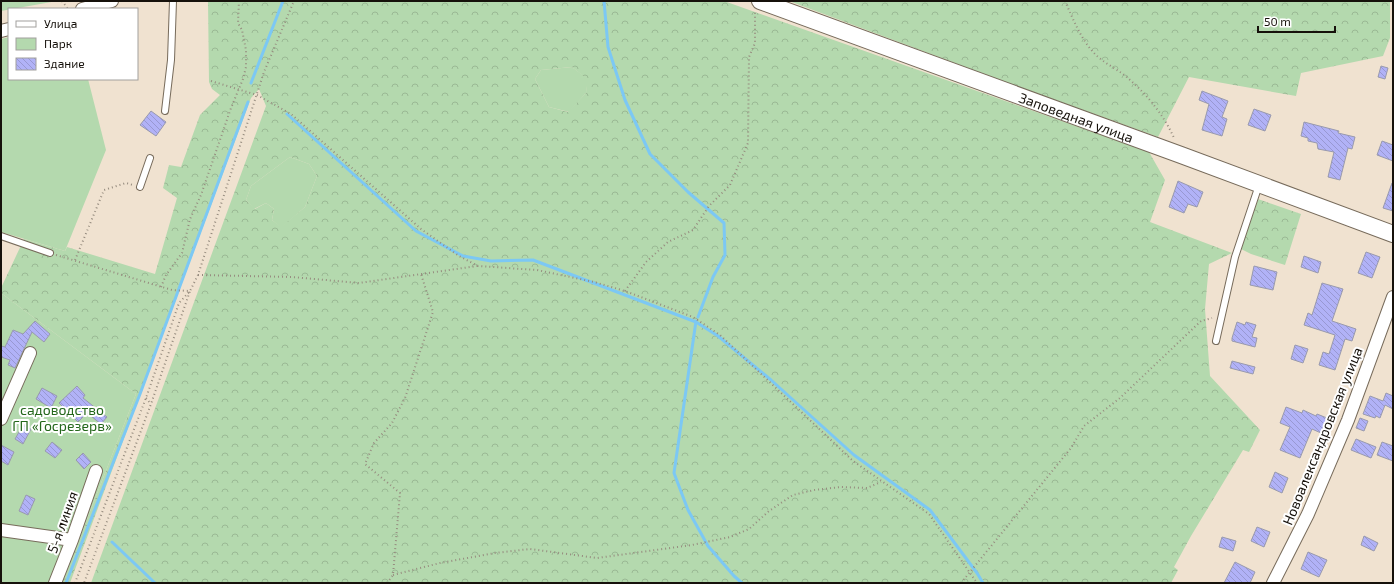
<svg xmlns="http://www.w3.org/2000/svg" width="1394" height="584" font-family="'Exo 2',sans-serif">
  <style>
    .green { fill: #b4d9ae }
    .forest { fill: url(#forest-crowns); fill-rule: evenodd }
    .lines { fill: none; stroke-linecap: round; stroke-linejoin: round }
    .stream { stroke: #7cc8f4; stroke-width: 3 }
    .building { fill: url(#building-back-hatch); stroke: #999aad }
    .service-casing { stroke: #776b5b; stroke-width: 8 }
    .minor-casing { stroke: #776b5b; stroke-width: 14 }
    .tertiary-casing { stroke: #776b5b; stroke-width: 18 }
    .path { stroke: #968c7f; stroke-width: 2; stroke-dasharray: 1 3; stroke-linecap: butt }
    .service { stroke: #fff; stroke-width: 6 }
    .minor { stroke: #fff; stroke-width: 12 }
    .tertiary { stroke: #fff; stroke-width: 16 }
    .labels { text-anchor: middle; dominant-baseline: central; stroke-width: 4; stroke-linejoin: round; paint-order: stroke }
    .street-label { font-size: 14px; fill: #16110b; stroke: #fff }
    .park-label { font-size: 14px; fill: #24671b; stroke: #fff }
  </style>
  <defs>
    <pattern id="forest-crowns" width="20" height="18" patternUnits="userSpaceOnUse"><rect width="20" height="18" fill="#b4d9ae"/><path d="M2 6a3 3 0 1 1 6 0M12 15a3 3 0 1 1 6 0" fill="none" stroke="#9ab994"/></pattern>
    <pattern id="building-back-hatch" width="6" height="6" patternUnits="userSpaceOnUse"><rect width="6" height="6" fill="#b1b2f7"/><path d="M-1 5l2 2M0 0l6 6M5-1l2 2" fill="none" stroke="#9898d2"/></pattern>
  </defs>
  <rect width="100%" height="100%" fill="#f0e2d0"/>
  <!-- green -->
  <path class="green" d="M 1,1 L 57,1 L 1,11 Z
    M 9,37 L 9,79 L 88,79 L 106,150 L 65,251 L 1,232 L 1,39 Z
    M 572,67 L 588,79 L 586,93 L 569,112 L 549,107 L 535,79 L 541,70 Z
    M 290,157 L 309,164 L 317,176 L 305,207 L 281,228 L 272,220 L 274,209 L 266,203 L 254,209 L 246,200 L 251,186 Z
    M 1,293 L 136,394 L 62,583 L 1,583 Z"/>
  <!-- forest -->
  <path class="forest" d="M 208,1 L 724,1 L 1149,152 L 1165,180 L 1150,222 L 1232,253 L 1209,264 L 1205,309 L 1210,376 L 1260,430 L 1249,452 L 1243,450 L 1191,536 L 1174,567 L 1178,570 L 1171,583 L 91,583 L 266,106 L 259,89 L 251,98 L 70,583 L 62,583 L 136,394 L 1,293 L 1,288 L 24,239 L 65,251 L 67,247 L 155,274 L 177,198 L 163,188 L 169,165 L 181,167 L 200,115 L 220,95 L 212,89 L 209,82 ZM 572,67 L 587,79 L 586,93 L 568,112 L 549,107 L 535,79 L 541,70 ZM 290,157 L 309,164 L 317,176 L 305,207 L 281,227 L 272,220 L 274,209 L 266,203 L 255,209 L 246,200 L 251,186 Z
    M 789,1 L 1390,1 L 1390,38 L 1383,56 L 1301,73 L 1296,96 L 1189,77 L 1158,137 L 1011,84 Z
    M 1258,199 L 1301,214 L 1285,265 L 1251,254 L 1241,249 Z"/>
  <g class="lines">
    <!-- stream -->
    <path class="stream" d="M 604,1 L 608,47 L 625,100 L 650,154 L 688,192 L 724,223 L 725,255 L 713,277 L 698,317
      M 251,83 L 283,1
      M 287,114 L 416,231 L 463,256 L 491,261 L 533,260 L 696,322 L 718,336 L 771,380 L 854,455 L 930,510 L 977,573 L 983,583
      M 696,321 L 674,473 L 688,510 L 708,546 L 734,576 L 742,583
      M 112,542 L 155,583
      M 66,583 L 140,394 L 248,102"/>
  </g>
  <!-- building -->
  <path class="building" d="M 1381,66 L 1388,68 L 1385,79 L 1378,77 Z
    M 1202,91 L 1228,101 L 1222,117 L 1227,119 L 1222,136 L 1202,130 L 1209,104 L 1199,100 Z
    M 1254,109 L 1271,115 L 1265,131 L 1248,125 Z
    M 151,111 L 166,122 L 156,136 L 140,125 Z
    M 1304,122 L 1339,131 L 1338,133 L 1355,137 L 1352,149 L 1348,148 L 1340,180 L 1328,177 L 1334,152 L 1318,149 L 1317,143 L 1308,141 L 1308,138 L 1301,136 Z
    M 1382,141 L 1393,145 L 1393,161 L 1377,155 Z
    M 1178,181 L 1203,192 L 1197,207 L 1188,204 L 1184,213 L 1169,207 Z
    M 1392,183 L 1393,183 L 1393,211 L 1383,208 Z
    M 1366,252 L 1380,257 L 1372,278 L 1358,273 Z
    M 1304,256 L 1321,262 L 1318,273 L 1301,267 Z
    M 1254,266 L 1277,272 L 1273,290 L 1250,285 Z
    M 1322,283 L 1343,289 L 1332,321 L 1356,329 L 1352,341 L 1345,339 L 1335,370 L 1319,365 L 1323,352 L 1329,354 L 1335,335 L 1304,325 L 1308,313 L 1312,315 Z
    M 35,321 L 50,334 L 44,342 L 32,332 L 15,368 L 8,365 L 10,360 L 1,357 L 1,346 L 5,347 L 13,330 L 23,334 Z
    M 1237,322 L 1245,325 L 1246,322 L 1256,325 L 1252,337 L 1257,338 L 1255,347 L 1232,341 L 1232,338 Z
    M 1295,345 L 1308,349 L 1303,363 L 1291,359 Z
    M 1232,361 L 1255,367 L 1253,374 L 1230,368 Z
    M 77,386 L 85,395 L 83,398 L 107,417 L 101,424 L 87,413 L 78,422 L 59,403 Z
    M 42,388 L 57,396 L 51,408 L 36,399 Z
    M 1386,393 L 1393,396 L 1393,409 L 1385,405 L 1380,418 L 1376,416 L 1375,418 L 1363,414 L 1370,396 L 1383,401 Z
    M 1286,407 L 1302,413 L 1303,410 L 1316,416 L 1317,414 L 1327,418 L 1321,433 L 1312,429 L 1300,458 L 1280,450 L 1290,427 L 1280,423 Z
    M 1360,418 L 1368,421 L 1364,431 L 1356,428 Z
    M 23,425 L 31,429 L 23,444 L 15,439 Z
    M 1356,439 L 1376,447 L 1371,458 L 1351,450 Z
    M 52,442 L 62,450 L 55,458 L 45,451 Z
    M 1382,442 L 1393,446 L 1393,461 L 1377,455 Z
    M 1,445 L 14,452 L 8,465 L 1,461 Z
    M 83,453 L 91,462 L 84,469 L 76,460 Z
    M 1275,472 L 1288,478 L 1282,493 L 1269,487 Z
    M 26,495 L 35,499 L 28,515 L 19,511 Z
    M 1257,527 L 1270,532 L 1264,547 L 1251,541 Z
    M 1364,536 L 1378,543 L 1374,551 L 1361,545 Z
    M 1222,537 L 1236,541 L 1233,551 L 1219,547 Z
    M 1308,552 L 1327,560 L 1319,577 L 1301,569 Z
    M 1235,562 L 1255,572 L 1250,583 L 1224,583 Z"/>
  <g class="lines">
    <defs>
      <path id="service" d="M 165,111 L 171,60 L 173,1
        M 140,187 L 150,158
        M 1,236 L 50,253
        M 1216,341 L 1235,257 L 1259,185"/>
      <path id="minor" d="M 82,9 L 112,1
        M 1,31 L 9,29
        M 1,419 L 30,353
        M 1,530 L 72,540
        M 55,583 L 72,540 L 96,471
        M 1273,583 L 1308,514 L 1348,420 L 1393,297"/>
      <g id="tertiary">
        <path id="s1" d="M 760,1 L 1181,155 L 1393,234"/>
      </g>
    </defs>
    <!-- service casing -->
    <use href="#service" class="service-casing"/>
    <!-- minor casing -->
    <use href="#minor" class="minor-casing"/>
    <!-- tertiary casing -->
    <use href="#tertiary" class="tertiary-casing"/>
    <!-- path -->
    <path class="path" d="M 62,1 L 68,9
      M 1065,1 C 1073,19 1080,37 1093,52 C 1101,61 1113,67 1123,74 C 1144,91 1163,113 1174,138
      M 211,81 L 257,95 L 291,114 L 421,229 L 459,256 L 478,266 L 537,270 L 594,282 L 625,291 L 693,317 L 720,335 L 853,461 L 929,514 L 977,583
      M 56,255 L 172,290 L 190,291 L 151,404 L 84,583
      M 75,260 L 104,190 L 126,183 L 133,185
      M 198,275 L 292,277 L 359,283 L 477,266
      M 161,287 L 166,275 L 182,253 L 190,219 L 201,195 L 231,108 L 243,79 L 246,67 L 246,50 L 242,30 L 238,23 L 239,1
      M 625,291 L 646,262 L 668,242 L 693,230 L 709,206 L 730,185 L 748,143 L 749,57 L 755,43 L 755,13
      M 146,398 L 151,404
      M 393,575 L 440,563 L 495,553 L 530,549 L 597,558 L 692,545 L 730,537 L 749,529 L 769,511 L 793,495 L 814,490 L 841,487 L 867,488 L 881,482
      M 75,583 L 146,398 L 179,303 L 190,291 L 198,275 L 264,72 L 294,1
      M 387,583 L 393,575 L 400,493 L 365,464 L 374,443 L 392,423 L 405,398 L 433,312 L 421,274
      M 961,583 L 1071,448 L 1084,426 L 1120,398 L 1201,321 L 1212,318"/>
    <!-- service -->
    <use href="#service" class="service"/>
    <!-- minor -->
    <use href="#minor" class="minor"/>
    <!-- tertiary -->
    <use href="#tertiary" class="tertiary"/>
  </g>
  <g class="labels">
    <!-- street labels -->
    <g class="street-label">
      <text stroke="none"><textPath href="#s1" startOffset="337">Заповедная улица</textPath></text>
      <text transform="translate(1322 436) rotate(-68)">Новоалександровская улица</text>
      <text transform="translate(62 522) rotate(-70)">5-я линия</text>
    </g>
    <!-- park labels -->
    <g class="park-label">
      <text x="62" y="409">садоводство<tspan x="62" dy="16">ГП «Госрезерв»</tspan></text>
    </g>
  </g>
  <!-- border -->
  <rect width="1394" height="584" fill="none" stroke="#16110b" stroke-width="4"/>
  <!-- legend -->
  <rect x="8" y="8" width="130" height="72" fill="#ffffff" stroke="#a2a09d"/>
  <rect x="16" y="21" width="20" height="6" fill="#ffffff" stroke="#a2a09d"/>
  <text x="44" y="28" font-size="12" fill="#16110b">Улица</text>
  <rect x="16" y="38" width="20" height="12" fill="#b4d9ae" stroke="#a2a09d"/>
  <text x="44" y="48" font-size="12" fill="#16110b">Парк</text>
  <rect x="16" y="58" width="20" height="12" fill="url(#building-back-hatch)" stroke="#a2a09d"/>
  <text x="44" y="68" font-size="12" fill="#16110b">Здание</text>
  <!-- scale -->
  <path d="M1258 26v6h77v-6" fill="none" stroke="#16110b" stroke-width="2"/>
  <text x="1264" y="26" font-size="12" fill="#16110b" stroke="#ffffff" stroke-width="3" paint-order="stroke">50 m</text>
</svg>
